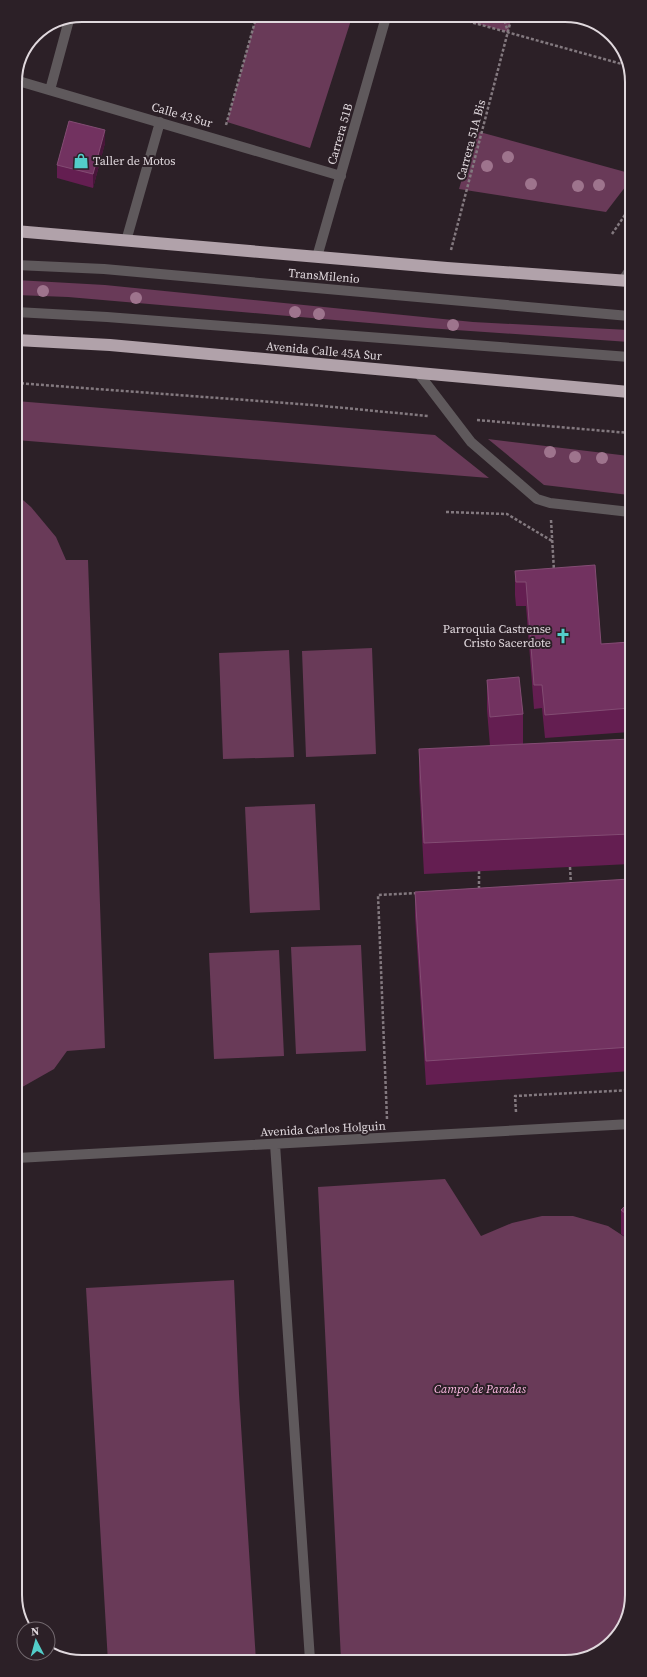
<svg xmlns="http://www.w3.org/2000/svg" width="647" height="1677" font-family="'Source Serif 4',serif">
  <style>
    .green { fill: #693a58 }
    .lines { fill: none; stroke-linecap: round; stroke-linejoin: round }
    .path { stroke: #83797f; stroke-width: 2.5; stroke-dasharray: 3 2; stroke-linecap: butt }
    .minor { stroke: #5f595c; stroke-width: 10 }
    .highway { stroke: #b1a2aa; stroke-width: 12 }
    .tree { fill: #9e748d }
    .wall { fill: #641e51 }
    .shaded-wall { fill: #48163a }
    .building { fill: #723260; stroke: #834c73 }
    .labels { text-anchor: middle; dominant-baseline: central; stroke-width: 4; stroke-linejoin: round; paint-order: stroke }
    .street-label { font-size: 12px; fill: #e0d8dd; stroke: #2c2027 }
    .poi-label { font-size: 12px; fill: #e0d8dd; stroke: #2c2027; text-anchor: start }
    .park-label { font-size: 12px; font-style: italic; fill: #fbb9e1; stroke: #2c2027 }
    .rim { fill: none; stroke: #e0d8dd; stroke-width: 2 }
  </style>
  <rect width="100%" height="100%" fill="#2c2027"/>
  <!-- green -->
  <path class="green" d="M 449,16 L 512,16 L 508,32 Z
    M 352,17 L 310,148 L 227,122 L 256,18 Z
    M 476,131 L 629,173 L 629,182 L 606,212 L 459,189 Z
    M 16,280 L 105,285 L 473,322 L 629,330 L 629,342 L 427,328 L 68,297 L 16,295 Z
    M 16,401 L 435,435 L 489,478 L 16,440 Z
    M 488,439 L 629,456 L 629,495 L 544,485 Z
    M 16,494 L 31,507 L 56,537 L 66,560 L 88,560 L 105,1048 L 67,1051 L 54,1069 L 17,1090 Z
    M 372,648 L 376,754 L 306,757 L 302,651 Z
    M 289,650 L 294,757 L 223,759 L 219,653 Z
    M 315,804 L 320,910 L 250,913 L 245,807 Z
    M 361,945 L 366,1051 L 296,1054 L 291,947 Z
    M 279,950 L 284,1056 L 214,1059 L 209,953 Z
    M 445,1179 L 481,1236 L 512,1223 L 542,1216 L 573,1216 L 608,1226 L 631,1241 L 632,1595 L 618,1635 L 586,1658 L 341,1660 L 318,1187 Z
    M 234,1280 L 239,1394 L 256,1661 L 108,1662 L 86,1288 Z"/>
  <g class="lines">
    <!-- path -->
    <path class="path" d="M 449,16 L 629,66
      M 503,16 L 508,32
      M 226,125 L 256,18
      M 612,234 L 629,209
      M 451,250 L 512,16
      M 16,383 L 313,405 L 428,416
      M 477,420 L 629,433
      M 446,512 L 507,514 L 552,541
      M 551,520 L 554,571
      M 570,867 L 571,885
      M 479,871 L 479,890
      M 516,1112 L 515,1096 L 631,1090
      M 387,1119 L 378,895 L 418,893"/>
    <!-- minor -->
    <path class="minor" d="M 15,80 L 341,176
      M 50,90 L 69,20
      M 126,241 L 160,122
      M 317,257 L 386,17
      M 16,265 L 104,269 L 629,316
      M 623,280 L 629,271
      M 16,312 L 107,317 L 629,357
      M 419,374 L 471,442 L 537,499 L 550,503 L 630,512
      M 275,1144 L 310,1660
      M 17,1158 L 631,1124"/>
    <!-- highway -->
    <path class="highway" d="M 15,231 L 447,268 L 629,281
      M 16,340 L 110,345 L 629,392"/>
  </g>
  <!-- trees -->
  <g class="tree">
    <circle cx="508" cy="157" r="6"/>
    <circle cx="487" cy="166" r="6"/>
    <circle cx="531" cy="184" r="6"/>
    <circle cx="599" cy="185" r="6"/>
    <circle cx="578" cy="186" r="6"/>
    <circle cx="43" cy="291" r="6"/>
    <circle cx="136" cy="298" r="6"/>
    <circle cx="295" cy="312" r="6"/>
    <circle cx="319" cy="314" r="6"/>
    <circle cx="453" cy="325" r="6"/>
    <circle cx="550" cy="452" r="6"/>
    <circle cx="575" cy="457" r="6"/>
    <circle cx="602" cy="458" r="6"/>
  </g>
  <!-- wall -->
  <path class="wall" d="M 105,143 L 93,188 L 57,178 L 57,165 Z
    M 515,571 L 601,644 L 630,642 L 630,732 L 545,738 L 542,708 L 534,709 L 526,606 L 516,606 L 515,595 Z
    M 487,680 L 523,714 L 523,744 L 630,739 L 630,864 L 424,874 L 419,780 L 419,749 L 490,746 L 487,710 Z
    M 630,879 L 631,1071 L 426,1085 L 415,916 L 415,892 Z
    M 631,1200 L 631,1241 L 621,1234 L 621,1210 Z"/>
  <!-- shaded-wall -->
  <path class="shaded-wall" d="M 105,130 L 105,143 L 93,188 L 93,174 Z"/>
  <!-- building -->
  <path class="building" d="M 69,121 L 105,130 L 93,174 L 57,165 Z
    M 595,565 L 601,644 L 630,642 L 630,708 L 545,715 L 542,685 L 534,685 L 526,582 L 516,582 L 515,571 Z
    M 519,677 L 523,714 L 490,717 L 487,680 Z
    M 630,739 L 630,834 L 424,843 L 419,749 Z
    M 630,879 L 631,1047 L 426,1061 L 415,892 Z
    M 631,1200 L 631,1218 L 621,1210 Z"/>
  <!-- icons -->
  <defs>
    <symbol id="shop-bare" viewBox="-9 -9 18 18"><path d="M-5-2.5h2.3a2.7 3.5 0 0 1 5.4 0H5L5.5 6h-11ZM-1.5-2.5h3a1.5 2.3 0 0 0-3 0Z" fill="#53cdc9" stroke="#2c2027" stroke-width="2.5" paint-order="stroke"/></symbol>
    <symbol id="church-bare" viewBox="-9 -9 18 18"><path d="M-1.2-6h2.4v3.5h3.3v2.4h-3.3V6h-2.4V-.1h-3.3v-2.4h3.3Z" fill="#53cdc9" stroke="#2c2027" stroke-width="2.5" paint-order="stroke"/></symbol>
  </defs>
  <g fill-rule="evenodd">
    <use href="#shop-bare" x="70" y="150" width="22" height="22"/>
    <use href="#church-bare" x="552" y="625" width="22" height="22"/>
  </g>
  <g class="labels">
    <!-- street labels -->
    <g class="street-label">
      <text transform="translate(182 115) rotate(16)">Calle 43 Sur</text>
      <text transform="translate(340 134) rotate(-74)">Carrera 51B</text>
      <text transform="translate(471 140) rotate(-75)">Carrera 51A Bis</text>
      <text transform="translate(324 276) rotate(5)">TransMilenio</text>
      <text transform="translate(324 351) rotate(5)">Avenida Calle 45A Sur</text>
      <text transform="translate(323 1129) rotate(-3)">Avenida Carlos Holguin</text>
    </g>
    <!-- poi labels -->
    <g class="poi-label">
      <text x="93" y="161">Taller de Motos</text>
      <text x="551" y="629" text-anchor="end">Parroquia Castrense<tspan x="551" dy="14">Cristo Sacerdote</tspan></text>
    </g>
    <!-- park labels -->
    <g class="park-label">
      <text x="480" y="1389">Campo de Paradas</text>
    </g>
  </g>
  <!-- crop -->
  <path d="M0 0H647V1677H0ZM82 22H565A60 60 0 0 1 625 82V1595A60 60 0 0 1 565 1655H82A60 60 0 0 1 22 1595V82A60 60 0 0 1 82 22Z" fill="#2c2027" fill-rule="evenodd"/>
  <path class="rim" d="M82 22H565A60 60 0 0 1 625 82V1595A60 60 0 0 1 565 1655H82A60 60 0 0 1 22 1595V82A60 60 0 0 1 82 22Z"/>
  <!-- north arrow -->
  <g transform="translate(36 1641) rotate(354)"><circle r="19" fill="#2c2027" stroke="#746a70"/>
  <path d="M0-3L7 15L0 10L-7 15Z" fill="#53cdc9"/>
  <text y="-6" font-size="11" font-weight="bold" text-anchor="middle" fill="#e0d8dd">N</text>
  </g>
</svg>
